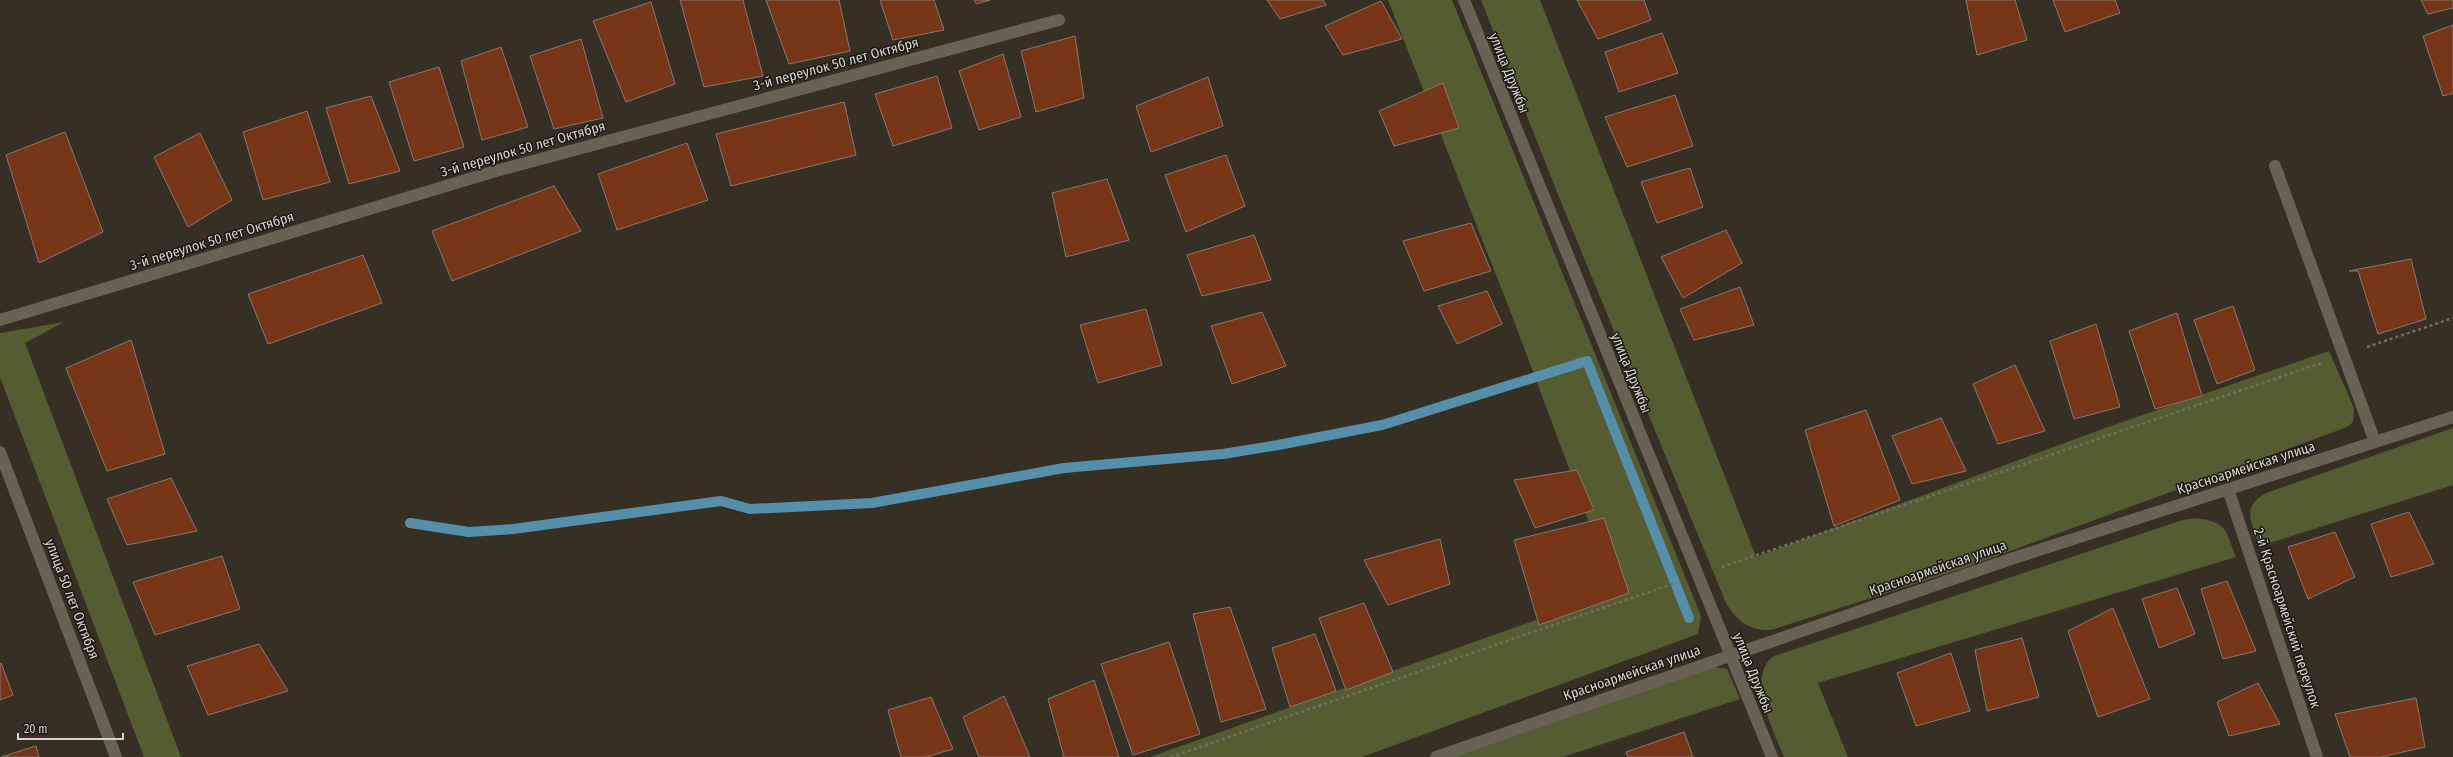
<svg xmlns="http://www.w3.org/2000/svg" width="2453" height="757" font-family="'Fira Sans Condensed',sans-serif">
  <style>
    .green { fill: #565c32 }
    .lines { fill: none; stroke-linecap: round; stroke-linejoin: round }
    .stream { stroke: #568faa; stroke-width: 10 }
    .building { fill: #763517; stroke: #887872 }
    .path { stroke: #726e62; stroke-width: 2.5; stroke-dasharray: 3 3; stroke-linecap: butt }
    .lane { stroke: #676254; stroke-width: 12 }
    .street { stroke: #676254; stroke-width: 12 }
    .secondary { stroke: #676254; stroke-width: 12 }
    .labels { text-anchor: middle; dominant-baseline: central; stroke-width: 3; stroke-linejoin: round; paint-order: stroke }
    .street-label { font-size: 14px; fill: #d8d5cd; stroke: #1a1812 }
  </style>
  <rect width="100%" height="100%" fill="#353023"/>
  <!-- green -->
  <path class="green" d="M 1388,0 L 1452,0 L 1701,616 L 1698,634 L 1362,757 L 1150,757 L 1615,592 L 1513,318 Z
    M 1481,0 L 1540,0 L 1756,557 L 2105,428 L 2329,351 L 2354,408 L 2353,422 L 2347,427 L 1964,568 L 1771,630 C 1749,631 1737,621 1726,603 L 1561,202 Z
    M 64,322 L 25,343 L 181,757 L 144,757 L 0,377 L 0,333 Z
    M 2453,428 L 2453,485 L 2260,546 C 2252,522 2240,508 2266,493 Z
    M 2197,518 C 2228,523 2225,530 2236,557 L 1818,683 L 1848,757 L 1784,757 C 1774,732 1745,676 1774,656 L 2183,520 Z
    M 1715,667 L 1727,669 L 1740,699 L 1563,757 L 1449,757 Z"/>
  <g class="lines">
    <!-- stream -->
    <path class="stream" d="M 410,523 L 469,532 L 513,529 L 721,501 L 750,509 L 872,503 L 1064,468 L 1223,454 L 1278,445 L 1382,425 L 1587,361 L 1689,618"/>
  </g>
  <!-- building -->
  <path class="building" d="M 680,0 L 743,0 L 763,76 L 704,87 Z
    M 766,0 L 839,0 L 850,51 L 789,64 Z
    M 880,0 L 934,0 L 944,30 L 893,40 Z
    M 974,0 L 990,0 L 976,4 Z
    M 1267,0 L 1323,0 L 1326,5 L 1280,19 Z
    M 1577,0 L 1644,0 L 1651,20 L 1598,39 Z
    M 1966,0 L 2015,0 L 2027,40 L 1977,55 Z
    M 2053,0 L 2115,0 L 2120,13 L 2065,32 Z
    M 2421,0 L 2453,0 L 2453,8 L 2428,14 Z
    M 1381,1 L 1402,39 L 1343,55 L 1325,26 Z
    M 651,2 L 675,84 L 626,102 L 593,21 Z
    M 2453,25 L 2453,93 L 2443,96 L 2423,36 Z
    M 1662,33 L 1678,73 L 1619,92 L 1605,52 Z
    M 1075,36 L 1084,98 L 1036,112 L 1021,51 Z
    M 581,39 L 603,118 L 554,129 L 530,56 Z
    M 501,47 L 528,127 L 482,140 L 461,61 Z
    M 1003,54 L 1021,117 L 979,130 L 959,71 Z
    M 439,67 L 464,147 L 414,161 L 389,82 Z
    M 937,76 L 952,128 L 893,146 L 875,94 Z
    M 1208,77 L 1223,126 L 1151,152 L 1136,106 Z
    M 1443,83 L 1459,128 L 1394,146 L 1379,111 Z
    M 1675,95 L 1693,146 L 1627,167 L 1605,117 Z
    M 371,96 L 400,171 L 349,184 L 326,108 Z
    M 844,102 L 856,155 L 731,186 L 716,134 Z
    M 307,111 L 330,182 L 263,200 L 243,132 Z
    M 65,132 L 103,232 L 39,263 L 6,155 Z
    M 200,133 L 232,200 L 188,227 L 154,157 Z
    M 687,143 L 708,200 L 617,230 L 598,174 Z
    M 1226,155 L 1245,206 L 1186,232 L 1165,175 Z
    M 1690,168 L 1703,207 L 1657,223 L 1641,182 Z
    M 1107,179 L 1129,240 L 1066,257 L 1052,193 Z
    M 554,186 L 581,231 L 452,281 L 432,231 Z
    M 1471,223 L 1491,271 L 1424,291 L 1403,241 Z
    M 1726,230 L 1742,263 L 1683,298 L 1661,257 Z
    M 1254,235 L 1271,280 L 1202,296 L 1187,255 Z
    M 363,255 L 382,303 L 268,344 L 248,294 Z
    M 2411,259 L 2426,319 L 2378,334 L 2358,271 L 2349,271 Z
    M 1740,287 L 1754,325 L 1694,340 L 1680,309 Z
    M 1487,291 L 1502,324 L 1457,344 L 1438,306 Z
    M 2233,306 L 2255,370 L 2217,384 L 2194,320 Z
    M 1146,309 L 1162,365 L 1098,383 L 1080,325 Z
    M 1262,312 L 1286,366 L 1232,384 L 1211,326 Z
    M 2177,313 L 2202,396 L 2155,409 L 2129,331 Z
    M 2096,324 L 2120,407 L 2074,419 L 2050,341 Z
    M 131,340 L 165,454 L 107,471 L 66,368 Z
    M 2015,365 L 2045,431 L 1998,444 L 1973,384 Z
    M 1866,410 L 1900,500 L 1834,526 L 1805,430 Z
    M 1941,418 L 1966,471 L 1912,484 L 1892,436 Z
    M 1577,470 L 1594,510 L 1535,528 L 1514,480 Z
    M 171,478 L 197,531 L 127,545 L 107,499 Z
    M 2409,512 L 2434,564 L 2391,577 L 2371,524 Z
    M 1604,518 L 1629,593 L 1539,625 L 1514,540 Z
    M 2335,532 L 2355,577 L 2308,599 L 2288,547 Z
    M 1440,539 L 1450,584 L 1388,605 L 1364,560 Z
    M 222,556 L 240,609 L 155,635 L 133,582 Z
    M 2227,581 L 2256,651 L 2223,659 L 2201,589 Z
    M 2177,588 L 2195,634 L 2159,648 L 2142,599 Z
    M 1364,603 L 1393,672 L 1346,690 L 1319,618 Z
    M 1230,607 L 1266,709 L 1221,722 L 1193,614 Z
    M 2113,608 L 2150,699 L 2098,717 L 2068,631 Z
    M 1315,634 L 1336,691 L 1290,707 L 1272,648 Z
    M 2022,638 L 2039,697 L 1987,711 L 1975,650 Z
    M 1169,642 L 1200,734 L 1133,755 L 1101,664 Z
    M 259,644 L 288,691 L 208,715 L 187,666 Z
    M 1951,653 L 1970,711 L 1916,726 L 1897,673 Z
    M 1,663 L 13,695 L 0,700 L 0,664 Z
    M 1094,680 L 1119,757 L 1064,757 L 1048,699 Z
    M 2258,683 L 2280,724 L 2229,736 L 2217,702 Z
    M 1004,696 L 1030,757 L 979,757 L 963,717 Z
    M 931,697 L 953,749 L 926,757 L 901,757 L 888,710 Z
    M 2416,698 L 2425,747 L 2381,757 L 2350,757 L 2335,714 Z
    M 1684,732 L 1693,757 L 1628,757 L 1626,752 Z
    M 36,746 L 39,757 L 1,757 Z"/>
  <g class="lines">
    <!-- path -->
    <path class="path" d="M 2367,347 L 2453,318
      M 1722,567 L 2321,363
      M 1171,757 L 1675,583"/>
    <!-- lane -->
    <path class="lane" d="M 2275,166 L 2375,442"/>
    <!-- street -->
    <path class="street" d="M 1464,0 L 1772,757
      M 0,320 L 496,171 L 1059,20
      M 2228,489 L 2317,757
      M 1436,757 L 2014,558 L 2453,417"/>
    <!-- secondary -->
    <path class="secondary" d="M 0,452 L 116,757"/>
  </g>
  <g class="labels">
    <!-- street labels -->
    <g class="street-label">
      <text transform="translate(836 64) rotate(-15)">3-й переулок 50 лет Октября</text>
      <text transform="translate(1509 73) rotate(68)">улица Дружбы</text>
      <text transform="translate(523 149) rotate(-16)">3-й переулок 50 лет Октября</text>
      <text transform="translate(212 241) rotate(-17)">3-й переулок 50 лет Октября</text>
      <text transform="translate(1631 373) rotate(68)">улица Дружбы</text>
      <text transform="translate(2246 468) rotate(-18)">Красноармейская улица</text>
      <text transform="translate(1938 568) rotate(-19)">Красноармейская улица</text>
      <text transform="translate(72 599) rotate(69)">улица 50 лет Октября</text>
      <text transform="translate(2287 618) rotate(72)">2-й Красноармейский переулок</text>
      <text transform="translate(1632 673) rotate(-19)">Красноармейская улица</text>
      <text transform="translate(1753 673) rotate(68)">улица Дружбы</text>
    </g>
  </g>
  <!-- scale -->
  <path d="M18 733v6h105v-6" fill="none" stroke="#d8d5cd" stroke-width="2"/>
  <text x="24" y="733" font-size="12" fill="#d8d5cd" stroke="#1a1812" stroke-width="3" paint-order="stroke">20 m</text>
</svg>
